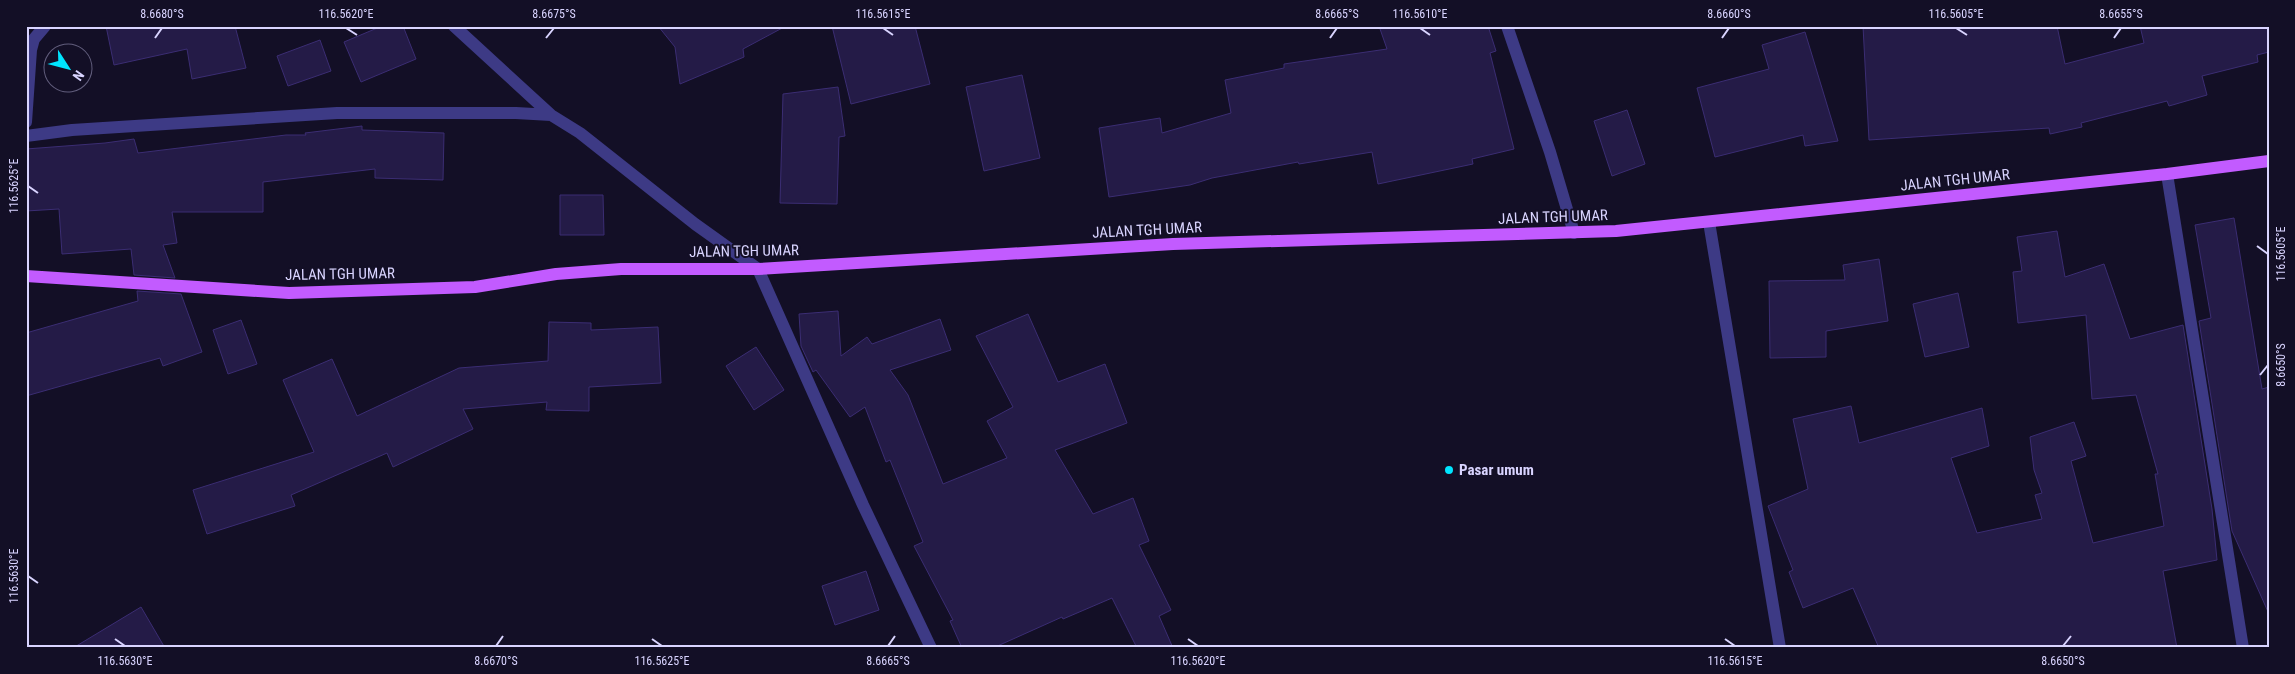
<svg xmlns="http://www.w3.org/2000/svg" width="2295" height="674" font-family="'Roboto Condensed',sans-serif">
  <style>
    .building { fill: #241b47; stroke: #3b2d73 }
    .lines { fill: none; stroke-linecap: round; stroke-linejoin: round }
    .minor { stroke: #3d3a85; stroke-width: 12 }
    .major { stroke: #c25bff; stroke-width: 12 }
    .ticks { fill: none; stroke: #d9d4ff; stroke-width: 2 }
    .poi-dot { fill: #00e5ff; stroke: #130f26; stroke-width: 2 }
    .labels { text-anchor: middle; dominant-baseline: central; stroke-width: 4; stroke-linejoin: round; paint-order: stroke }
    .street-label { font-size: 15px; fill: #d9d4ff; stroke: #130f26 }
    .poi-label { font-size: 15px; font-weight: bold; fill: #d9d4ff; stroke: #130f26; text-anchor: start }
    .neatline { fill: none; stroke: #d9d4ff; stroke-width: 2 }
    .ticks-label { font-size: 12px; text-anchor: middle; fill: #d9d4ff }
  </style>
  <rect width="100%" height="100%" fill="#130f26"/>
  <!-- building -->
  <path class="building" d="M 106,26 L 235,26 L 246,68 L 192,79 L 187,49 L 114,65 Z
    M 382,26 L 403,26 L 416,59 L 361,82 L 344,42 Z
    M 658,26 L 786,26 L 743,49 L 744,57 L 680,84 L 675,47 Z
    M 832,26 L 915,26 L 930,84 L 851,104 Z
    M 1379,26 L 1488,26 L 1496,51 L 1490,53 L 1514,149 L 1472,159 L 1473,164 L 1378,184 L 1372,152 L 1299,164 L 1298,162 L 1212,178 L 1190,185 L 1109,197 L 1099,128 L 1160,118 L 1162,133 L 1231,113 L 1225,80 L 1284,68 L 1284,64 L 1387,49 Z
    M 1863,26 L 2057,26 L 2065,64 L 2144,43 L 2140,26 L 2269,26 L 2269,52 L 2257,55 L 2258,62 L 2202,76 L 2207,95 L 2169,106 L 2167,101 L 2081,123 L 2082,127 L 2050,134 L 2049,128 L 1869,140 Z
    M 1805,32 L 1838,141 L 1805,146 L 1803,135 L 1715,157 L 1697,88 L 1769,69 L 1762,45 Z
    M 320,40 L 331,71 L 288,86 L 277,56 Z
    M 1022,75 L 1040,158 L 984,171 L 966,87 Z
    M 838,87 L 845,136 L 839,137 L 837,204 L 780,203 L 783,94 Z
    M 1627,110 L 1645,164 L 1612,176 L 1594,121 Z
    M 362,126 L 362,130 L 444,133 L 443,180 L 375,178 L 375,169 L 263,182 L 263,212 L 172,212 L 177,243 L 163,245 L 175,278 L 134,275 L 131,249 L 62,254 L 59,209 L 26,211 L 26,149 L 105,143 L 134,139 L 138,153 L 286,135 L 306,135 L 305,133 Z
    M 560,195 L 603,195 L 604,235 L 560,235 Z
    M 2234,218 L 2262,389 L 2269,387 L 2269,614 L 2232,531 L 2199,321 L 2211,318 L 2195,225 Z
    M 2057,231 L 2065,277 L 2104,264 L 2130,339 L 2183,325 L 2212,509 L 2217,560 L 2163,571 L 2177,648 L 1879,648 L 1853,588 L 1803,608 L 1789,572 L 1793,570 L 1768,506 L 1808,489 L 1793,419 L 1851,406 L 1859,443 L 1982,408 L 1989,446 L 1951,458 L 1977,533 L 2042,519 L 2035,495 L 2042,493 L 2034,470 L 2030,437 L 2074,422 L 2086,456 L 2071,461 L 2093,543 L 2164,526 L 2155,474 L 2158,474 L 2136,395 L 2092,399 L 2086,315 L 2018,323 L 2013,272 L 2022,271 L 2017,237 Z
    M 1879,259 L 1888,321 L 1826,331 L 1826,357 L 1770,358 L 1769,281 L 1845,280 L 1843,265 Z
    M 137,291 L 181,294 L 202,352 L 163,366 L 160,358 L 26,396 L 26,333 L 138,301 Z
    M 1958,293 L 1969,347 L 1925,357 L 1913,304 Z
    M 838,311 L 841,356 L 867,337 L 872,344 L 940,319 L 951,350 L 890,370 L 908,395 L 943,484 L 1007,458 L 987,421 L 1013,407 L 976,336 L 1028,314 L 1058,382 L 1105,364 L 1127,423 L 1055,450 L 1093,514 L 1133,498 L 1149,541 L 1139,545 L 1171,610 L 1159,616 L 1173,648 L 1137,648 L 1112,598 L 1063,619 L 1062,617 L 993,648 L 962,648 L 950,621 L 953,620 L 914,546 L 923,542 L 890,460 L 886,462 L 865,407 L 850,417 L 816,370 L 813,372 L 801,346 L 799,314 Z
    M 241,320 L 257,364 L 228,374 L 213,330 Z
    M 549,322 L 591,323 L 591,330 L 658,327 L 661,383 L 589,387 L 589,411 L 546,410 L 547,402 L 463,409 L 473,429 L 393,467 L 387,453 L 291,495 L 295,506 L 207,534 L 193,490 L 314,452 L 283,380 L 332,359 L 357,416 L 459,368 L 548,361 Z
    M 756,347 L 784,390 L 754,410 L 726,366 Z
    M 866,571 L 879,610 L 835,625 L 822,586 Z
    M 141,607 L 165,648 L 73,648 Z"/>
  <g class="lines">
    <!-- minor -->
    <path class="minor" d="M 454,26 L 551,115 L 580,133 L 695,224 L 758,269 L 863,505 L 931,648
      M 1507,26 L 1550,152 L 1574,233
      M 26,122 L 31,50 L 34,39 L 45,26
      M 26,136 L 72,130 L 337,113 L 516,113 L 551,115
      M 2167,174 L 2243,648
      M 1709,222 L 1780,648"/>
    <!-- major -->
    <path class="major" d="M 26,276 L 289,293 L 475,287 L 556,274 L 621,269 L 758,269 L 1173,244 L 1616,231 L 2167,174 L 2269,161"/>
  </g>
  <!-- ticks -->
  <path class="ticks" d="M 346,28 L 357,35M 883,28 L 893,35M 1420,28 L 1430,35M 1956,28 L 1967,35M 155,38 L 162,28M 546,38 L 554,28M 1330,38 L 1337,28M 1722,38 L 1729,28M 2114,38 L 2121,28M 28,186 L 38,193M 2257,246 L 2268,254M 2260,375 L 2268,365M 28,576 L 38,583M 115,639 L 125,646M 652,639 L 662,646M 1188,639 L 1198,646M 1725,639 L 1735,646M 496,646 L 503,636M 888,646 L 895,636M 2063,646 L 2071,636"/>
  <!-- markers -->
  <circle class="poi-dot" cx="1449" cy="470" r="5"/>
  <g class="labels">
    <!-- street labels -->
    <g class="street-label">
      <text transform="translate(1955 180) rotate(-6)">JALAN TGH UMAR</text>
      <text transform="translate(1553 217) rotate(-2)">JALAN TGH UMAR</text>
      <text transform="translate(1147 230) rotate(-3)">JALAN TGH UMAR</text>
      <text transform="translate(744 251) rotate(-1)">JALAN TGH UMAR</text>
      <text transform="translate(340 274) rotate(-1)">JALAN TGH UMAR</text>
    </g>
    <!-- poi labels -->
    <g class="poi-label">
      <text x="1459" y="470">Pasar umum</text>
    </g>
  </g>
  <!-- border -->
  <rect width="2295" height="674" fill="none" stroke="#130f26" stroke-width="55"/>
  <!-- north arrow -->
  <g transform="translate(68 68) rotate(126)"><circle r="24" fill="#130f26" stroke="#625e7d"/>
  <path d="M0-4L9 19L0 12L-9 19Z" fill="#00e5ff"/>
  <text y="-8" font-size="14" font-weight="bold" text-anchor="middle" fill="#d9d4ff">N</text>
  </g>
  <rect x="28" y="28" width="2240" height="618" class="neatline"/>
  <g class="ticks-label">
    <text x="162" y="18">8.6680°S</text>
    <text x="346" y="18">116.5620°E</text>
    <text x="554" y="18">8.6675°S</text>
    <text x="883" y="18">116.5615°E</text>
    <text x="1337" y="18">8.6665°S</text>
    <text x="1420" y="18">116.5610°E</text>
    <text x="1729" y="18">8.6660°S</text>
    <text x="1956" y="18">116.5605°E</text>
    <text x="2121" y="18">8.6655°S</text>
    <text transform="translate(14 186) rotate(-90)" y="4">116.5625°E</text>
    <text transform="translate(2281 254) rotate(-90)" y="4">116.5605°E</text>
    <text transform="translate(2281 365) rotate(-90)" y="4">8.6650°S</text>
    <text transform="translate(14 576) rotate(-90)" y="4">116.5630°E</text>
    <text x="125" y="665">116.5630°E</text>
    <text x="496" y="665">8.6670°S</text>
    <text x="662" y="665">116.5625°E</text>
    <text x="888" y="665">8.6665°S</text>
    <text x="1198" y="665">116.5620°E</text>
    <text x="1735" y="665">116.5615°E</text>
    <text x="2063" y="665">8.6650°S</text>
  </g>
</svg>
